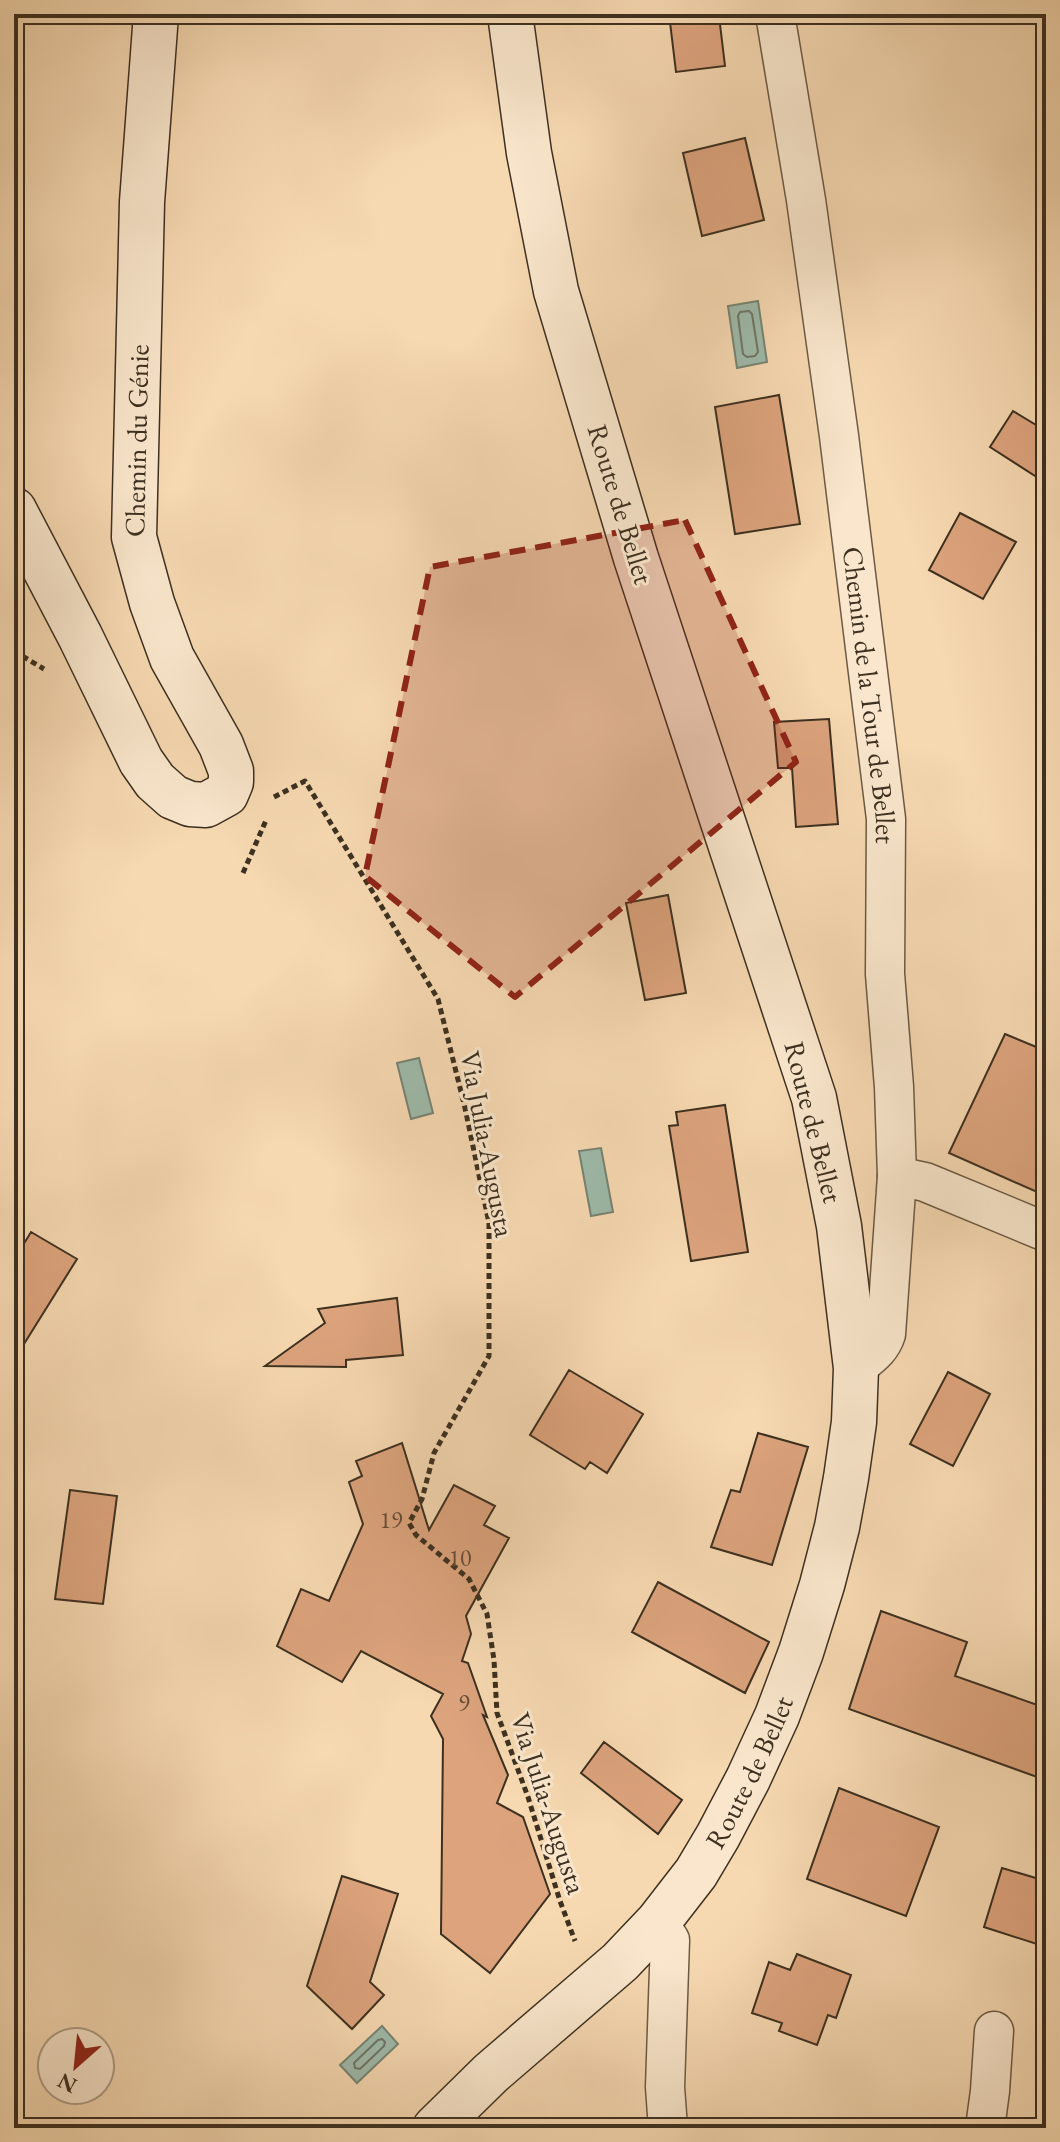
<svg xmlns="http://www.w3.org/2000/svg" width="1060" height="2142" font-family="'EB Garamond',serif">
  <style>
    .water { fill: #9dbaaa; stroke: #778373; stroke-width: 2 }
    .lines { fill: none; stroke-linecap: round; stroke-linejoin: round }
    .shore { stroke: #6d7565; stroke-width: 2 }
    .building { fill: #dca37d; stroke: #3d3020; stroke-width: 2 }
    .street-casing { stroke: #6b5a44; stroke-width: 41 }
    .secondary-casing { stroke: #3d3020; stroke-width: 47 }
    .path { stroke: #3d3020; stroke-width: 5; stroke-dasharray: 6 4; stroke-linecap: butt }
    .street { stroke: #f9e6cc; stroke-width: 38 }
    .secondary { stroke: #f9e6cc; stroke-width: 44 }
    .marked { fill: #8f2418; fill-opacity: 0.2; stroke: #8f2418; stroke-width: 6; stroke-dasharray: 16 10; stroke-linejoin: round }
    .labels { text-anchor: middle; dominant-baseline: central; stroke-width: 6; stroke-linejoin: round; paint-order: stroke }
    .number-label { font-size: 24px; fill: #654d37 }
    .street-label { font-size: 28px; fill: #3d3020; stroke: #f9e6cc }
  </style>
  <rect width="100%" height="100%" fill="#f6d8b1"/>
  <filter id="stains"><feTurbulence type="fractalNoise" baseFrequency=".0025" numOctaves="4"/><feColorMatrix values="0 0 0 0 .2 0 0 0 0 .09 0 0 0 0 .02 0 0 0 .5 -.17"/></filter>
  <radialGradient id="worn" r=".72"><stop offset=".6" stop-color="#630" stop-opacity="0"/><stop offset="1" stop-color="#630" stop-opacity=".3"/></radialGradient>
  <!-- water -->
  <path class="water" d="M 758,301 L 767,362 L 737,368 L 728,306 Z
    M 419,1058 L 433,1113 L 411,1119 L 397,1063 Z
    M 601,1148 L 613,1212 L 591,1216 L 579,1151 Z
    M 382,2026 L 398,2044 L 357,2083 L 340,2065 Z"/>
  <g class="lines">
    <!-- shore -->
    <path class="shore" d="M 749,311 L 752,314 L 758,352 L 755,356 L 747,357 L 743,354 L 738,316 L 740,312 Z
      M 382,2039 L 385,2042 L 384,2046 L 360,2069 L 355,2068 L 354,2063 L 378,2040 Z"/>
  </g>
  <!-- building -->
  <path class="building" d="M 719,16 L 725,66 L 676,72 L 670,22 Z
    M 745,138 L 764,220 L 702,236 L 683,153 Z
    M 779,395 L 800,524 L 735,534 L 715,407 Z
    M 1013,411 L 1046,431 L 1046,483 L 990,447 Z
    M 960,513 L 1016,542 L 983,599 L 929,570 Z
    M 829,719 L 838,824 L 796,827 L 792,768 L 778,768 L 774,722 Z
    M 668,895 L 686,993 L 645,1000 L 626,903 Z
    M 1005,1034 L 1046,1051 L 1046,1196 L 949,1153 Z
    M 725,1105 L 748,1252 L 691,1261 L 669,1126 L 678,1125 L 676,1112 Z
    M 31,1232 L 77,1259 L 14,1360 L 14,1260 Z
    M 397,1298 L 403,1355 L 346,1360 L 346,1367 L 265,1366 L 325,1323 L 318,1309 Z
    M 569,1370 L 643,1414 L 607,1473 L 590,1462 L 585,1469 L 530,1435 Z
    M 948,1372 L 990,1394 L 953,1466 L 910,1444 Z
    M 758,1433 L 808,1447 L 772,1565 L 711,1547 L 731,1490 L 740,1492 Z
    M 402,1443 L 429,1530 L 454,1485 L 495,1506 L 484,1525 L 509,1538 L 466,1616 L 471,1634 L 462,1661 L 468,1663 L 487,1717 L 483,1715 L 508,1775 L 497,1803 L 523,1817 L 550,1894 L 490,1973 L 441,1934 L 443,1739 L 431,1716 L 443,1694 L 361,1651 L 342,1682 L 277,1646 L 301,1589 L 329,1601 L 363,1524 L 349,1482 L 362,1476 L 356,1461 Z
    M 70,1490 L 117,1496 L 103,1604 L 55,1599 Z
    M 658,1582 L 769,1642 L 745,1693 L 632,1632 Z
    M 881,1611 L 967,1642 L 955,1676 L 1046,1708 L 1046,1751 L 1037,1777 L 849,1709 Z
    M 604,1742 L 682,1800 L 658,1834 L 581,1773 Z
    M 839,1788 L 939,1827 L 906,1916 L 807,1879 Z
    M 1002,1868 L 1046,1881 L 1046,1947 L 984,1927 Z
    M 342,1876 L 398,1894 L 370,1982 L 384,1995 L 352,2029 L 307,1986 Z
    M 797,1954 L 851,1975 L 836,2018 L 828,2015 L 817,2045 L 779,2031 L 782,2023 L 752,2013 L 769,1962 L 790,1970 Z"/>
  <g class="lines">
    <defs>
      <g id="street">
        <path id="s1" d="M 775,14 L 806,200 L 839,436 L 886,819 L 885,974 L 894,1087 L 897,1176 L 886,1334 C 881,1350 869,1357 856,1368"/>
        <path d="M 897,1176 L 925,1182 L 1046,1232"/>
        <path d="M 658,1922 L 670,1940 L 665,2087 L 668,2128"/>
        <path d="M 985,2128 L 990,2091 L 994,2031"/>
      </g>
      <g id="secondary">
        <path id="s2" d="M 14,510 L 80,636 L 141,761 L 155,781 L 173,797 L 190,804 L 206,805 L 226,794 L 231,782 L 231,771 L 221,745 L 172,658 L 152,603 L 134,537 L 142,202 L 156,14"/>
        <path id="s3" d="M 435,2128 L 491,2073 L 620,1962 L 658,1922 L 696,1873 L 718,1836 L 748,1779 L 777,1716 L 801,1652 L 822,1585 L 837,1527 L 846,1478 L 854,1422 L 856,1368 L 839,1226 L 814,1098 L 636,558 L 556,291 L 529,153 L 510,14"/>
      </g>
    </defs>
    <!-- street casing -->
    <use href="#street" class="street-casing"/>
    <!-- secondary casing -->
    <use href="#secondary" class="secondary-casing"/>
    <!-- path -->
    <path class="path" d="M 14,651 L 44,669
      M 274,797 L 305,781 L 438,999 L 465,1108 L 489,1223 L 489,1356 L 434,1453 L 422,1499 L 409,1523 L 416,1535 L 469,1579 L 487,1614 L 494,1660 L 497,1713 L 528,1797 L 560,1901 L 575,1941
      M 243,873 L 267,818"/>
    <!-- street -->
    <use href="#street" class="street"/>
    <!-- secondary -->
    <use href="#secondary" class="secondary"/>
  </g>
  <!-- marked area -->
  <path class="marked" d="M 685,520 L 796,762 L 515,997 L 365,876 L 430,567 Z"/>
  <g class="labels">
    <!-- number labels -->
    <g class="number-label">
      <text x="391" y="1519">19</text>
      <text x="460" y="1557">10</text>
      <text x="464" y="1702">9</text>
    </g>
    <!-- street labels -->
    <g class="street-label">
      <text stroke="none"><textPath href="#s2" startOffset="762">Chemin du Génie</textPath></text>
      <text transform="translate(621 504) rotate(73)">Route de Bellet</text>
      <text stroke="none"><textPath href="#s1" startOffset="688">Chemin de la Tour de Bellet</textPath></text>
      <text transform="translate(814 1122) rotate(76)">Route de Bellet</text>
      <text transform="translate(488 1144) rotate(79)">Via Julia-Augusta</text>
      <text stroke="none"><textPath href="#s3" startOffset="480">Route de Bellet</textPath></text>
      <text transform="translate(549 1803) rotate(72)">Via Julia-Augusta</text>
    </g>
  </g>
  <!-- margin -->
  <rect width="1060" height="2142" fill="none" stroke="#f6d8b1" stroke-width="48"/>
  <rect x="16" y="16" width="1028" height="2110" fill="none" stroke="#3d3020" stroke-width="4"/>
  <rect x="24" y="24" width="1012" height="2094" fill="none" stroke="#3d3020" stroke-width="2"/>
  <!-- north arrow -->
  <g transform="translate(76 2066) rotate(207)"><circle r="38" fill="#f9e6cc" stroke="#ae9d87" stroke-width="2"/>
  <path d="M0-6L14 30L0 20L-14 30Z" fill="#8f2418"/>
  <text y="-12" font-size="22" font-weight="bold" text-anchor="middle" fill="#3d3020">N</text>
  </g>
  <rect width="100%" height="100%" filter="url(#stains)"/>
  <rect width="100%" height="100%" fill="url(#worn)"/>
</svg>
